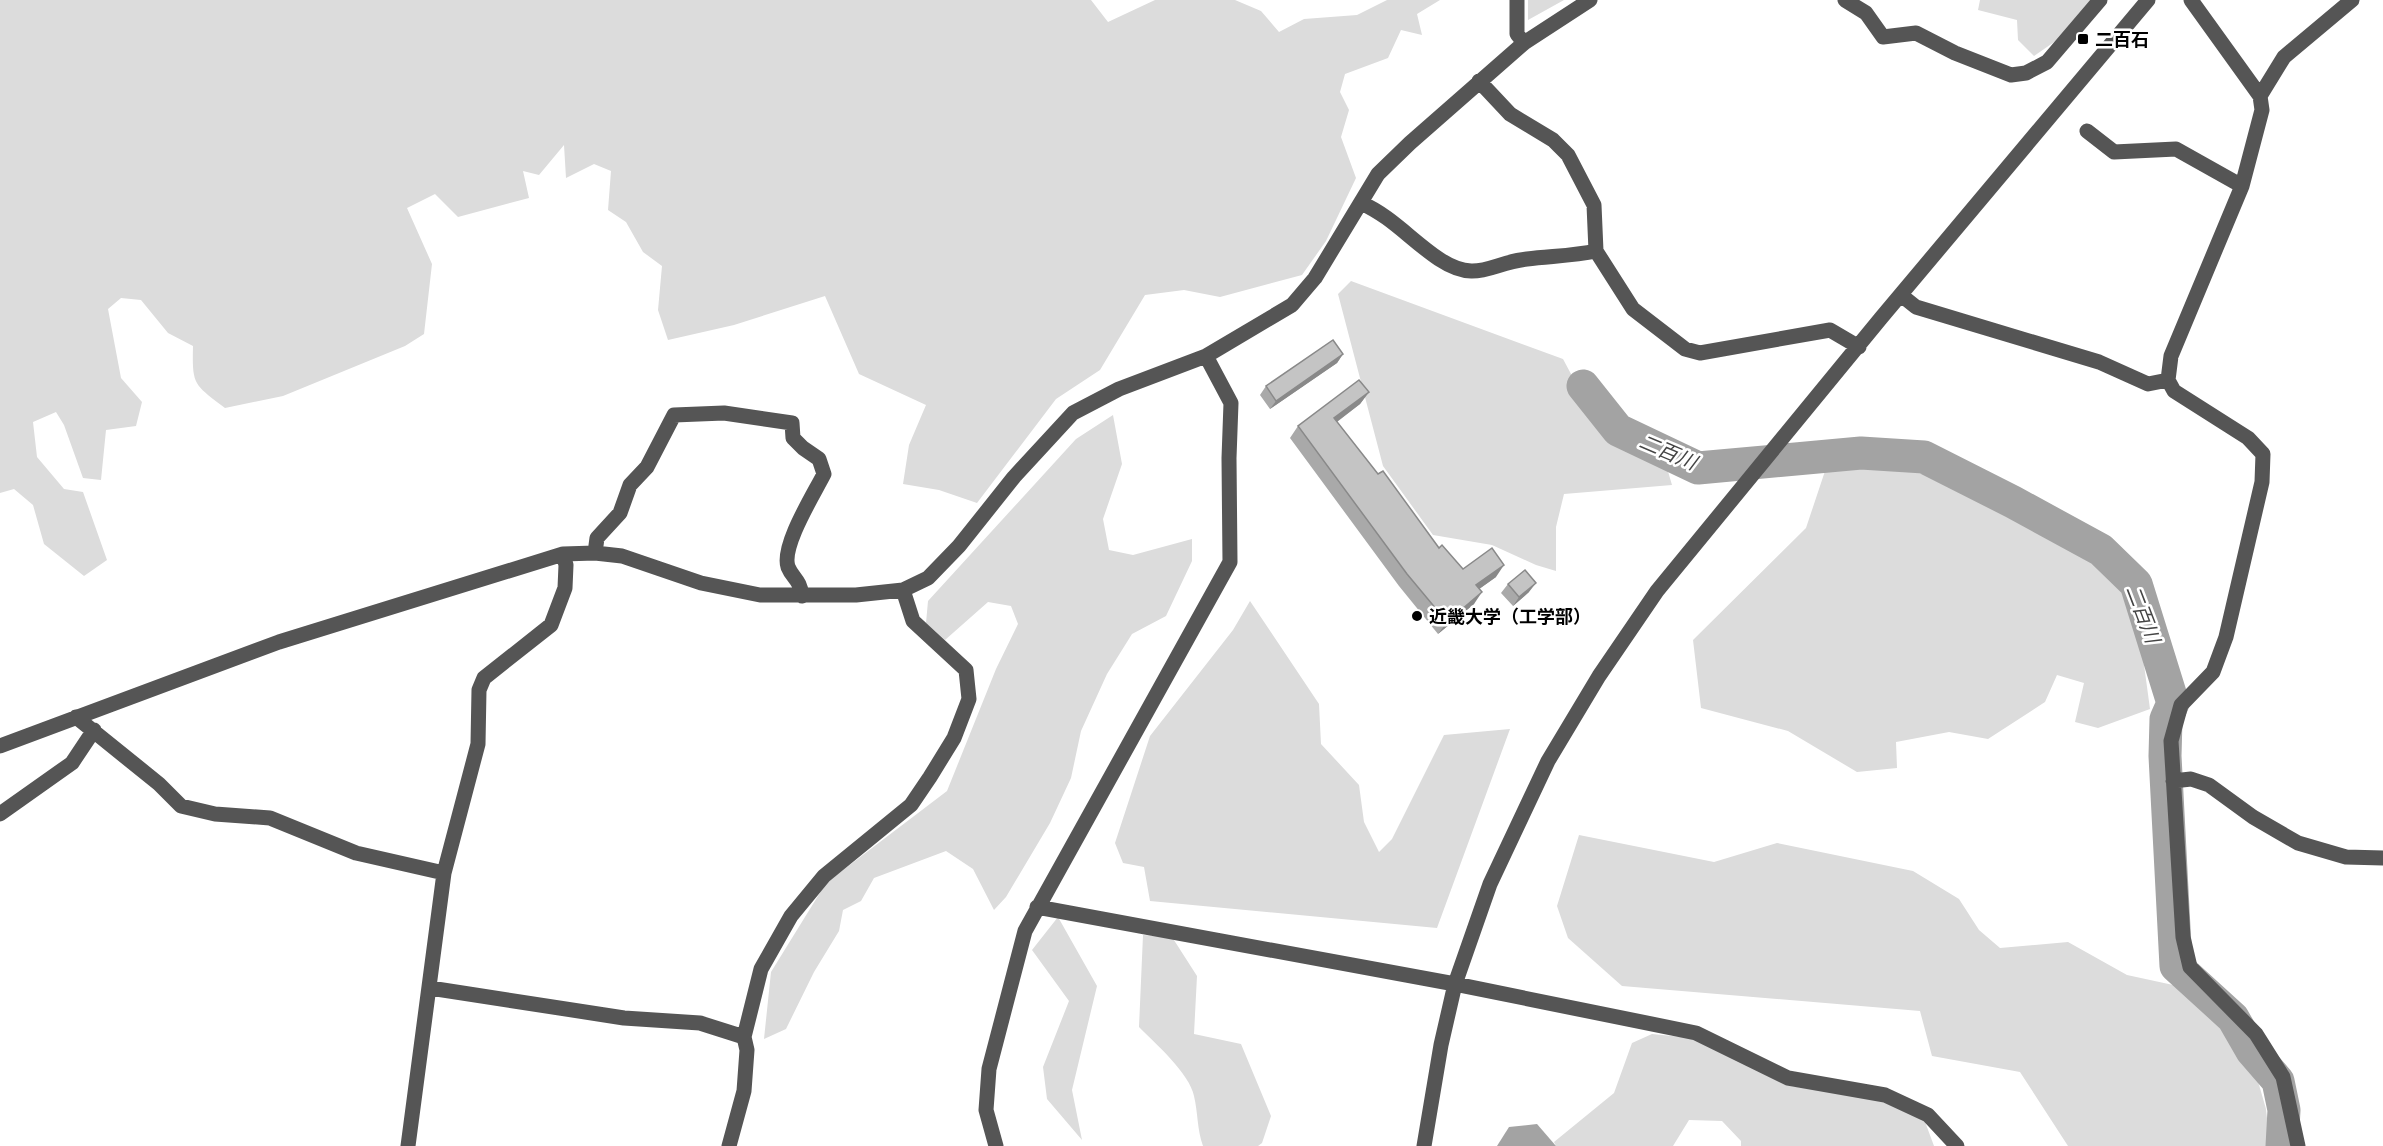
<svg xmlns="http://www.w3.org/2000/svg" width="2383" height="1146" font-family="'Space Grotesk','Noto Sans JP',sans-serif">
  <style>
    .green { fill: #dcdcdc }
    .water { fill: #a3a3a3 }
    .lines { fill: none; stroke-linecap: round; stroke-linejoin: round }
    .river { stroke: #a3a3a3; stroke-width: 33 }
    .minor { stroke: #555; stroke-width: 15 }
    .wall { fill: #a9a9a9 }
    .shaded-wall { fill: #898989 }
    .building { fill: #c4c4c4; stroke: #898989; stroke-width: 1.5 }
    .poi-dot { fill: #000; stroke: #fff; stroke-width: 2 }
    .labels { text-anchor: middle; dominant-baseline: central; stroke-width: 5; stroke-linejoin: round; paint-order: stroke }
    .poi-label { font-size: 18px; font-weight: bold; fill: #000; stroke: #fff; text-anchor: start }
    .water-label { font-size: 20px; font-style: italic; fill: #444; stroke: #fff }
  </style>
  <rect width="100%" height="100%" fill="#fff"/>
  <!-- green -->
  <path class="green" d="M 0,0 L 1091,0 L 1108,22 L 1155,0 L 1235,0 L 1261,11 L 1279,32 L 1304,19 L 1357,15 L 1387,0 L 1440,0 L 1417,14 L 1422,35 L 1401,30 L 1388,58 L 1345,74 L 1340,92 L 1349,110 L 1341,137 L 1356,178 L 1326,241 L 1302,275 L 1220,297 L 1184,290 L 1145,295 L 1100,370 L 1056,399 L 977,503 L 939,490 L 903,484 L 909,445 L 926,405 L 859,374 L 825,296 L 734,325 L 668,340 L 658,310 L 662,266 L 643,252 L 626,222 L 608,210 L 611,171 L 594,164 L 566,178 L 564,145 L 539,175 L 523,171 L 529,198 L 458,217 L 435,194 L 407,208 L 432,264 L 424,334 L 405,346 L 283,396 L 225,408 C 194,384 192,386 193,346 L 168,333 L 141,300 L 121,298 L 108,309 L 121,378 L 142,402 L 136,426 L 106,430 L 101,480 L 83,478 L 64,425 L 56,412 L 33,422 L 37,457 L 64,489 L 83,492 L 107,560 L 84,576 L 44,544 L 33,505 L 14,489 L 0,493 Z
    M 1528,0 L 1564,0 L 1528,20 Z
    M 1980,0 L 2091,0 L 2060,38 L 2034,56 L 2018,40 L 2017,20 L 1978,10 Z
    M 1351,281 L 1563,359 L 1578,387 L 1616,436 L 1667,468 L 1672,485 L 1564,494 L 1556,527 L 1556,571 L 1536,565 L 1492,545 L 1433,535 L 1383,466 L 1338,294 Z
    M 1113,415 L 1122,464 L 1103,519 L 1109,550 L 1133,555 L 1192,539 L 1192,561 L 1166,616 L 1132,634 L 1107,674 L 1081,731 L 1071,778 L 1050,823 L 1006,897 L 994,910 L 973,869 L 946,851 L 874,878 L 861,901 L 843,910 L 839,931 L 814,972 L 786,1029 L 764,1039 L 771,972 L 826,883 L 947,791 L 996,669 L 1018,624 L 1011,606 L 988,602 L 945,640 L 926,623 L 928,601 L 1076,439 Z
    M 1830,456 L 1899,457 L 1993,487 L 2079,534 L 2134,591 L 2150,709 L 2098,728 L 2075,722 L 2084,683 L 2057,675 L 2045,702 L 1988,739 L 1949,732 L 1896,742 L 1897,768 L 1857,772 L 1788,731 L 1701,708 L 1693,640 L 1806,528 Z
    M 1250,601 L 1319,704 L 1321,744 L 1359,785 L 1364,822 L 1379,852 L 1392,839 L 1444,735 L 1510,729 L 1437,928 L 1150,901 L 1144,867 L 1123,863 L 1115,843 L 1150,736 L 1233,630 Z
    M 1579,835 L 1714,862 L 1777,843 L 1913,871 L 1959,899 L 1979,930 L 2000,948 L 2068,942 L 2127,975 L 2187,988 L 2218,1014 L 2251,1057 L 2266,1109 L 2270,1146 L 2068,1146 L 2020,1072 L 1932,1056 L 1920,1011 L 1622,986 L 1568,938 L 1557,906 Z
    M 1058,917 L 1097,986 L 1072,1090 L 1082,1140 L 1047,1099 L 1043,1067 L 1069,1001 L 1032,950 Z
    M 1143,935 L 1172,937 L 1197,976 L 1194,1034 L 1241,1044 L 1271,1116 L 1262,1143 L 1258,1146 L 1203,1146 C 1197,1129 1198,1113 1194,1096 C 1190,1074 1155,1043 1139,1027 Z
    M 1652,1034 L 1692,1038 L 1791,1086 L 1881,1099 L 1924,1119 L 1934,1146 L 1741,1146 L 1741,1141 L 1722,1121 L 1689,1120 L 1673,1146 L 1556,1146 L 1554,1142 L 1614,1093 L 1632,1043 Z"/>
  <!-- water -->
  <path class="water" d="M 1537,1124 L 1556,1146 L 1497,1146 L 1509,1127 Z"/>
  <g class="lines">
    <!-- river -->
    <path class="river" d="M 1583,386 L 1618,430 L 1698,468 L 1861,453 L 1924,457 L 2013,502 L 2101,550 L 2136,584 L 2173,703 L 2166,719 L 2165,756 L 2176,966 L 2233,1018 L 2252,1051 L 2278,1081 L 2284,1110 L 2282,1146"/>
    <!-- minor -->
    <path class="minor" d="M 1517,0 L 1517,34 L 1524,43
      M 1845,0 L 1866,13 L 1883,37 L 1916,33 L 1955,53 L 2011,75 L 2026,73 L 2047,62 L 2100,0
      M 2191,0 L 2260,96 L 2262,110 L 2242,186 L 2171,356 L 2168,380 L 2174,391 L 2248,438 L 2263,454 L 2262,482 L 2226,637 L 2213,672 L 2181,705 L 2171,741 L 2183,937 L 2190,967 L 2256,1034 L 2283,1077 L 2298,1146
      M 1479,81 L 1510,114 L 1553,140 L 1568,155 L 1594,205 L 1596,251 L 1633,309 L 1685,349 L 1700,353 L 1830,330 L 1859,347
      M 2260,96 L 2284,57 L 2352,0
      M 2087,131 L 2114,152 L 2176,149 L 2242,186
      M 1361,203 C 1391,216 1412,241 1439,259 C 1477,284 1490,263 1527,259 C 1550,256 1573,256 1596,251
      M 1901,295 L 1916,307 L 2099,362 L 2148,384 L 2168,380
      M 595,553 L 597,538 L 620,513 L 630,485 L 647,467 L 674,415 L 724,413 L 792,423 L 793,438 L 803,448 L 819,459 L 824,474 C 814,494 781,546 788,567 C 793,579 800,579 802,596
      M 76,717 L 159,784 L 181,806 L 215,814 L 270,818 L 356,853 L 444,873
      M 0,746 L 279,642 L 563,554 L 595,553 L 622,556 L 701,583 L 760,595 L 856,595 L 903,590 L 928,578 L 959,546 L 1014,477 L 1073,413 L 1119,389 L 1206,356 L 1292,305 L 1315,278 L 1378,174 L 1410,143 L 1524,43 L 1590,0
      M 2173,781 L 2191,779 L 2209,785 L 2253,817 L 2298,843 L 2346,857 L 2383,858
      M 0,814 L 72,763 L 94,730
      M 1037,907 L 1455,984 L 1696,1033 L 1788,1078 L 1885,1095 L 1928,1115 L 1957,1146
      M 430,988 L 624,1018 L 700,1023 L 744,1037
      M 408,1146 L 444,873 L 478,744 L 479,690 L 484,678 L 551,625 L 565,588 L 566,565 L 563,554
      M 729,1146 L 744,1091 L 747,1050 L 744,1037 L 761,969 L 791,916 L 824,876 L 911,805 L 930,777 L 954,738 L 969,699 L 966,670 L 913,621 L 903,590
      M 996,1146 L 986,1110 L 989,1069 L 1025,931 L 1230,562 L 1229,458 L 1231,403 L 1206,356
      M 1424,1146 L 1441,1045 L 1455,984 L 1490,884 L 1548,761 L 1599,676 L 1657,591 L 1881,318 L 2148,0"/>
  </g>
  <!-- wall -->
  <path class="wall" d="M 1343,354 L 1337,363 L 1270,409 L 1260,395 L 1266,386 Z
    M 1369,392 L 1360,404 L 1337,422 L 1378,474 L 1439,548 L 1463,569 L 1496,577 L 1479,589 L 1474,604 L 1438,634 L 1399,586 L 1290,438 L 1298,426 Z
    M 1508,584 L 1529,592 L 1513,606 L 1501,593 Z"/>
  <!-- shaded-wall -->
  <path class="shaded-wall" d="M 1343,354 L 1337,363 L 1270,409 L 1276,401 Z
    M 1369,392 L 1360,404 L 1326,430 L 1334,418 Z
    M 1504,565 L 1496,577 L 1468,597 L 1476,585 Z
    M 1536,583 L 1529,592 L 1513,606 L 1519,597 Z
    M 1482,592 L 1474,604 L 1438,634 L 1447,622 Z"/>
  <!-- building -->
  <path class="building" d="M 1333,340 L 1343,354 L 1276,401 L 1266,386 Z
    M 1359,380 L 1369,392 L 1334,418 L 1378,474 L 1383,471 L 1439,548 L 1442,545 L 1463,569 L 1492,548 L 1504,565 L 1476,585 L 1482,592 L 1447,622 L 1407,574 L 1298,426 Z
    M 1525,570 L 1536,583 L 1519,597 L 1508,584 Z"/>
  <!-- markers -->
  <g class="poi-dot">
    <rect x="2077" y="33" width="12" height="12" rx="3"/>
    <circle cx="1417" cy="616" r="6"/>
  </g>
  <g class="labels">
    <!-- poi labels -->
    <g class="poi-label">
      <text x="2095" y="39">二百石</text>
      <text x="1429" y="616">近畿大学（工学部）</text>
    </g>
    <!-- water labels -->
    <g class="water-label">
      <text transform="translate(1668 452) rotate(23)">二百川</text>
      <text transform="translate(2143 614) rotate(69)">二百川</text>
    </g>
  </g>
</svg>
